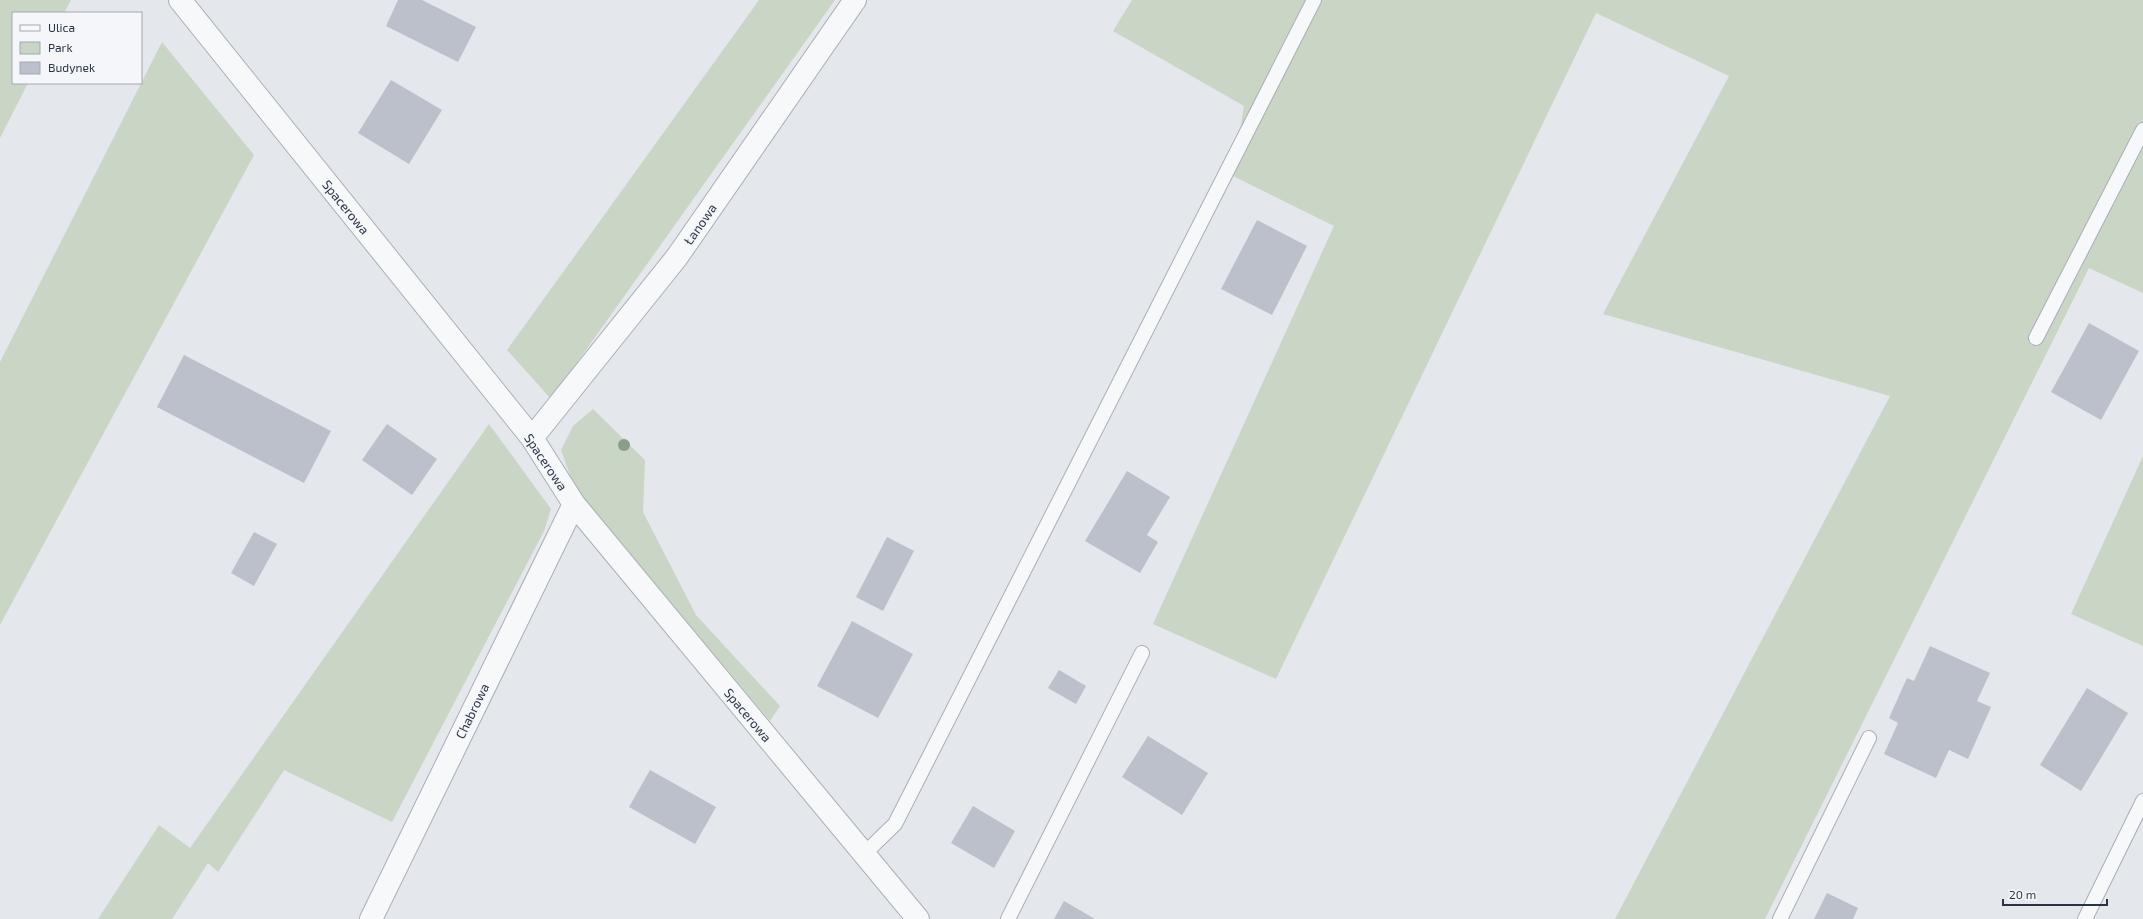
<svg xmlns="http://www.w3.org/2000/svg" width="2143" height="919" font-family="'Exo 2',sans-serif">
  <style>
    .green { fill: #c9d6c5 }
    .building { fill: #bbc0ca }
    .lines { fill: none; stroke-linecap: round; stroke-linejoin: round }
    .lane-casing { stroke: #a9aeb7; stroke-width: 16 }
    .street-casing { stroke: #a9aeb7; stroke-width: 24 }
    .lane { stroke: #f7f8fa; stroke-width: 14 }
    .street { stroke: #f7f8fa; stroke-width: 22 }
    .tree { fill: #899d89 }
    .labels { text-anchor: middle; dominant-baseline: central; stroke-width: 3; stroke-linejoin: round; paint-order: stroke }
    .street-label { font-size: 13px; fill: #2b3445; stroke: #f4f6f9 }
  </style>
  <rect width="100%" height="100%" fill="#e4e7ec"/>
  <!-- green -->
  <path class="green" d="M 0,0 L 71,0 L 64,13 L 13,13 L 13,83 L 28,83 L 0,138 Z
    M 759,0 L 835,0 L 551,399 L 507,350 Z
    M 1132,0 L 2143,0 L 2143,293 L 2089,268 L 1765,919 L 1615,919 L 1890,396 L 1603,314 L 1729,76 L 1596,13 L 1276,679 L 1153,624 L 1334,226 L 1233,176 L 1244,106 L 1113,31 Z
    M 162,42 L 254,155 L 0,625 L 0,362 Z
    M 593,409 L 645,460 L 643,512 L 696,615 L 780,706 L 770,721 L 576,492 L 561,450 L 573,426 Z
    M 489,424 L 551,509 L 544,531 L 392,822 L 284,770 L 218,872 L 208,863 L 172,919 L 98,919 L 159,825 L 190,848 Z
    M 2143,456 L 2143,646 L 2071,614 Z"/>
  <!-- building -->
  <path class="building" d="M 398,0 L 422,0 L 476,27 L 458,62 L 386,26 Z
    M 391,80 L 442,110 L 409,164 L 358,133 Z
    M 1257,220 L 1307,246 L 1272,315 L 1221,289 Z
    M 2089,323 L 2139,351 L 2101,420 L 2051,392 Z
    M 184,355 L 331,431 L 304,483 L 157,407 Z
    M 387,424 L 437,459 L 412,495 L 362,460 Z
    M 1127,471 L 1170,497 L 1147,535 L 1158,542 L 1140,573 L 1085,541 Z
    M 254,532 L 277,544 L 254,586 L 231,573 Z
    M 887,537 L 914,551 L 883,611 L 856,597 Z
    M 852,621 L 913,654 L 878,718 L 817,686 Z
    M 1930,646 L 1990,673 L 1977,701 L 1991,707 L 1968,759 L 1949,750 L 1936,778 L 1884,754 L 1898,723 L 1889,718 L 1907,678 L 1914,681 Z
    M 1059,670 L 1086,686 L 1076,704 L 1048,688 Z
    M 2087,688 L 2128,713 L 2081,791 L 2040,765 Z
    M 1148,736 L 1208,773 L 1182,815 L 1122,777 Z
    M 650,770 L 716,807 L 695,844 L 629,807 Z
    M 973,806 L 1015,831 L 994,868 L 951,843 Z
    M 1827,893 L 1858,908 L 1853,919 L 1814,919 Z
    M 1064,901 L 1095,919 L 1054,919 Z"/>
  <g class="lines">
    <defs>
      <path id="lane" d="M 2036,338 L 2143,130
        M 864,854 L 895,824 L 1314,0
        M 1008,919 L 1142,653
        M 1780,919 L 1869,738
        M 2085,919 L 2143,801"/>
      <path id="street" d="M 180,0 L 532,438 L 574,504 L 918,919
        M 532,438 L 677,257 L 855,0
        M 371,919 L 574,504"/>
    </defs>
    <!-- lane casing -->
    <use href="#lane" class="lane-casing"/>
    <!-- street casing -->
    <use href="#street" class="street-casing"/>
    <!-- lane -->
    <use href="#lane" class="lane"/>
    <!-- street -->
    <use href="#street" class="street"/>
  </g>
  <!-- trees -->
  <circle class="tree" cx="624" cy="445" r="6"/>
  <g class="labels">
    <!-- street labels -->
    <g class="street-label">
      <text transform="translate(346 207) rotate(51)">Spacerowa</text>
      <text transform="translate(700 224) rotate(-55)">Łanowa</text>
      <text transform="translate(546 462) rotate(56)">Spacerowa</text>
      <text transform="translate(472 711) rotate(-64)">Chabrowa</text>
      <text transform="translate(748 715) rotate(50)">Spacerowa</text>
    </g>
  </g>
  <!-- legend -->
  <rect x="12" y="12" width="130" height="72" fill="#f4f6f9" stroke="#a4a8b1"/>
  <rect x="20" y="25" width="20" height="6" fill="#f7f8fa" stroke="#a4a8b1"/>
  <text x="48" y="32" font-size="12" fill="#2b3445">Ulica</text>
  <rect x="20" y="42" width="20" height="12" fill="#c9d6c5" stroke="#a4a8b1"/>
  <text x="48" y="52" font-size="12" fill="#2b3445">Park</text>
  <rect x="20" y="62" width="20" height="12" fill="#bbc0ca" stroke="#a4a8b1"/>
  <text x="48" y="72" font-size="12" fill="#2b3445">Budynek</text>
  <!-- scale -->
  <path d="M2003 899v6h104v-6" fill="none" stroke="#2b3445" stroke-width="2"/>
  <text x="2009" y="899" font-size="12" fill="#2b3445" stroke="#f4f6f9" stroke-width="3" paint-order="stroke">20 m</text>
</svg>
